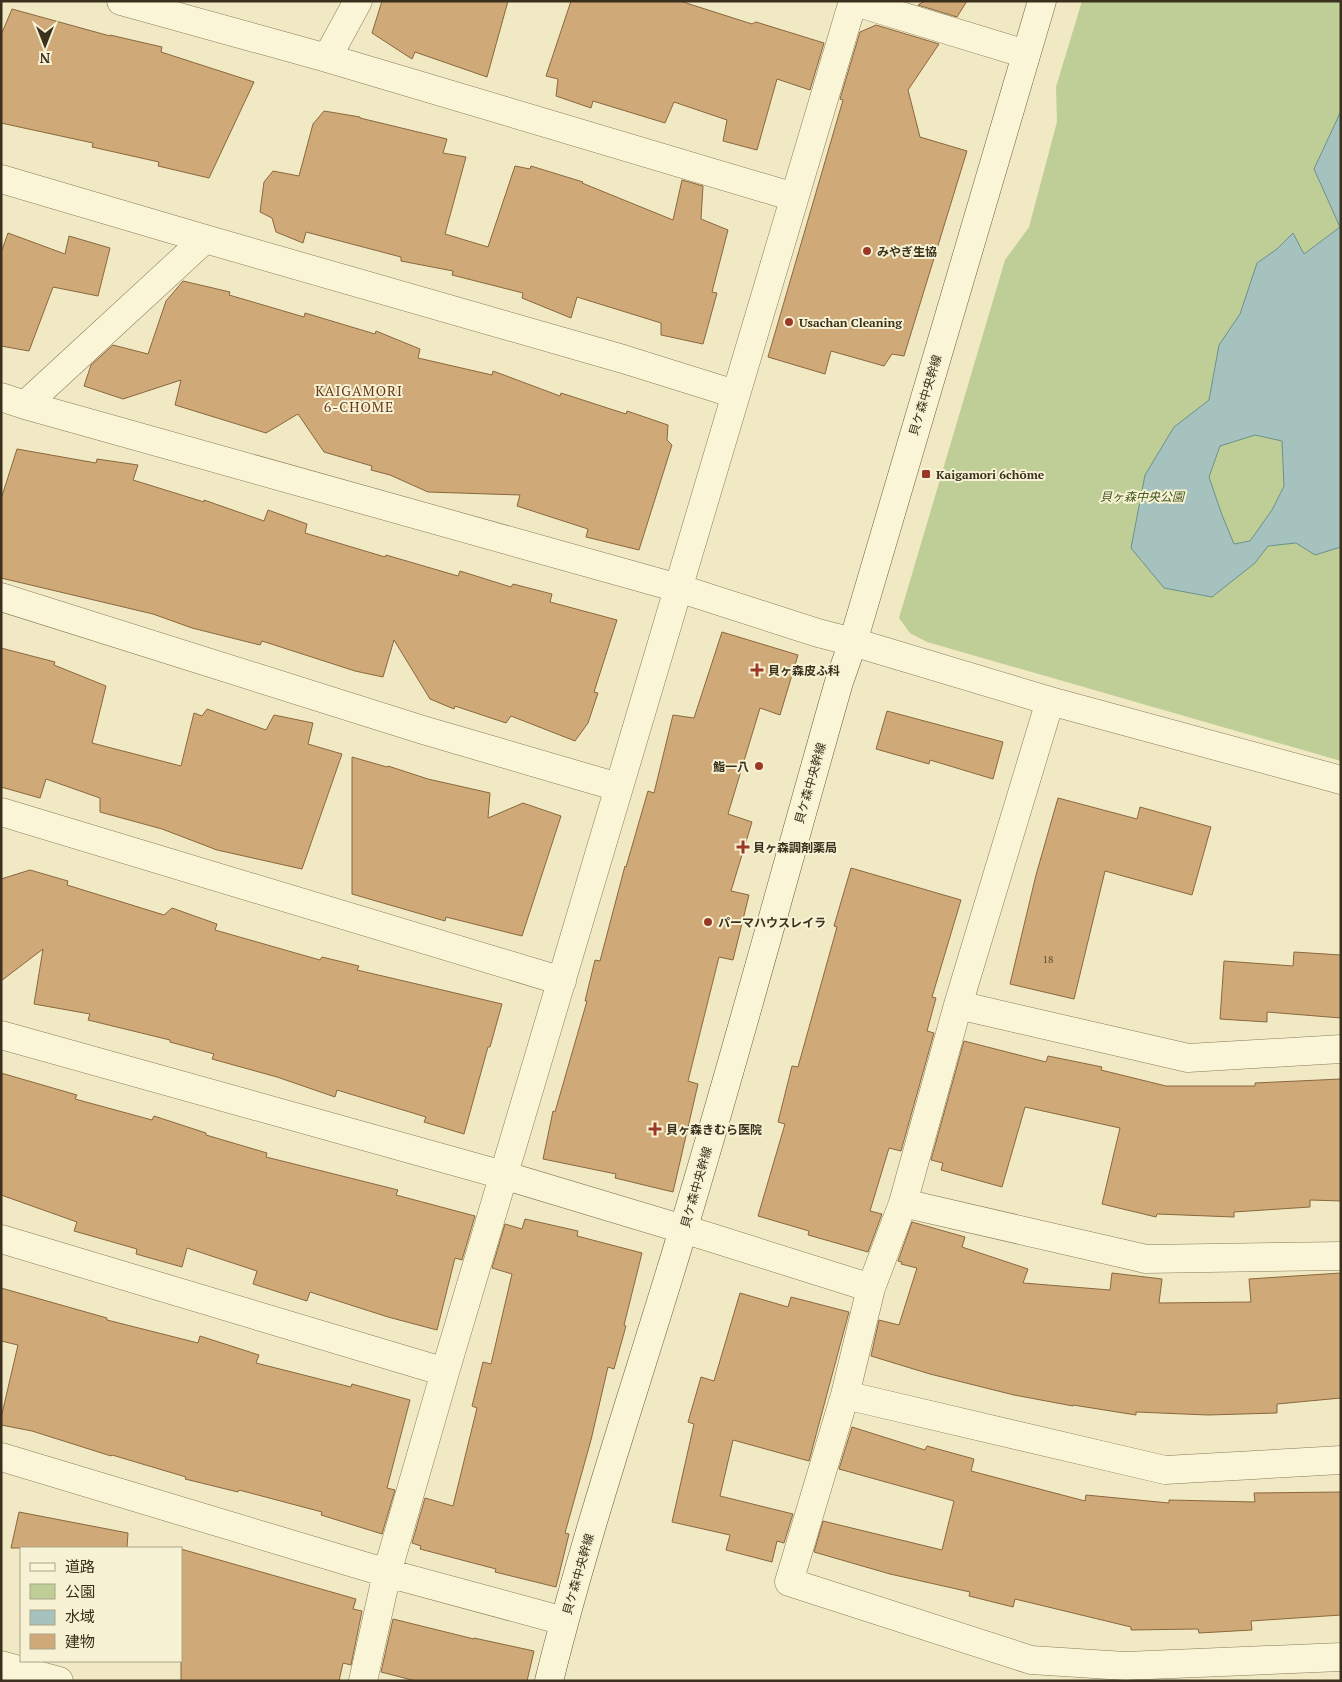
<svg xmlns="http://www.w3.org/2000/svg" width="1342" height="1682" font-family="'PT Serif','Noto Sans JP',serif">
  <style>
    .green { fill: #bfce96 }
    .water { fill: #a5c2be; stroke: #6b918d; fill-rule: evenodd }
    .building { fill: #cfa977; stroke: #8a683e }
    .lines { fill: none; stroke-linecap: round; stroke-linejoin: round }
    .street-casing { stroke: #8a7b59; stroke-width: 29 }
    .secondary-casing { stroke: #6c5c3c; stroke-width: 29 }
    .street { stroke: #faf5d6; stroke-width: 28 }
    .secondary { stroke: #faf5d6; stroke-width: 28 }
    .poi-dot { fill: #9c3827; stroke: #f7f2d3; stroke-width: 2 }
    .labels { text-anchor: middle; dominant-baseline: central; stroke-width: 4; stroke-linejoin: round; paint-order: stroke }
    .number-label { font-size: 10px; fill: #5f4e34 }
    .poi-label { font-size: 12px; font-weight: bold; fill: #3a301d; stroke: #f7f2d3; text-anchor: start }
    .street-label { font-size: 12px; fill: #3a301d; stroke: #f7f2d3 }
    .park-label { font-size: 12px; font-style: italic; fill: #425723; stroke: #f7f2d3 }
    .neighbourhood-label { font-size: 14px; letter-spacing: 1px; fill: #68371b; stroke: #f7f2d3 }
  </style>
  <rect width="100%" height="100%" fill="#f0e9c3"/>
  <!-- green -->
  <path class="green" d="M 1082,1 L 1341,1 L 1341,761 L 927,642 L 910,633 L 899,618 L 1005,260 L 1029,227 L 1057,122 L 1056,87 Z"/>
  <!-- water -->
  <path class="water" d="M 1341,111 L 1341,547 L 1315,555 L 1296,543 L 1268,546 L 1255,563 L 1212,597 L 1164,588 L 1131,548 L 1145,475 L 1174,427 L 1209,400 L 1219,345 L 1240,314 L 1257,263 L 1277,249 L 1293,233 L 1304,254 L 1340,227 L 1314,169 ZM 1255,435 L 1282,441 L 1284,486 L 1272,510 L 1250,541 L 1234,544 L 1222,515 L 1209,477 L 1220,446 Z"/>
  <!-- building -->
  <path class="building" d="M 382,1 L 508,1 L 487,77 L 415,52 L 412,59 L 372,33 Z
    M 571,1 L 680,1 L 752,24 L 756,22 L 824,43 L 810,90 L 777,79 L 757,150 L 723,141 L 727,120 L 674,102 L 665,123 L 593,101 L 591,108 L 556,96 L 558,79 L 546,76 Z
    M 925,1 L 967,1 L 957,17 L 918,5 Z
    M 12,9 L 110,36 L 110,35 L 162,47 L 161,52 L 254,82 L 209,178 L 158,166 L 159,162 L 92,147 L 93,143 L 1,123 L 1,35 Z
    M 876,25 L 939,44 L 908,90 L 920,137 L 967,151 L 904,356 L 892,354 L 884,366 L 831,351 L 825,374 L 768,357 L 843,100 L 840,99 L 860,32 Z
    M 324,111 L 360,117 L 360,118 L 447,139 L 443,153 L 466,157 L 445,234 L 488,247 L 515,166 L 530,169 L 531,166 L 583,182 L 582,183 L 673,220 L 682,180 L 703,186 L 701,219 L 728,230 L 712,292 L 717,293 L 703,344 L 661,335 L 661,323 L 577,297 L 571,318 L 522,298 L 523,293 L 452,275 L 453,271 L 401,261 L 401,257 L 306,232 L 303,243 L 276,232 L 272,218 L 260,212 L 264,182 L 273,171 L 299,176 L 313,124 Z
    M 8,233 L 65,254 L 69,236 L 110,248 L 98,296 L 53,287 L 29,351 L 1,346 L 1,253 Z
    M 183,281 L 230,292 L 229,295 L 304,317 L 305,313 L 375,334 L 376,331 L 420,349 L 418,358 L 492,375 L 493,371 L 560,396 L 561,393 L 626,414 L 627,411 L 668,425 L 667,440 L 672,445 L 639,550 L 586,537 L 588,529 L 517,506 L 520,495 L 428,492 L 390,475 L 371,470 L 372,466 L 324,452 L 298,414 L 266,433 L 175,405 L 181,380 L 123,399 L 84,386 L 91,365 L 113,345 L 148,354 L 166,301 Z
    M 17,449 L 96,463 L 97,459 L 138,465 L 133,480 L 204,502 L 204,500 L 264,521 L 268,510 L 307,524 L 305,533 L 385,557 L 386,555 L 458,576 L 460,571 L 511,587 L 513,584 L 552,594 L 550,602 L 617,620 L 594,692 L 598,693 L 588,723 L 575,741 L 511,716 L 506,723 L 455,706 L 454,709 L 430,699 L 394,640 L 383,677 L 355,671 L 262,641 L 260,645 L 192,628 L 153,614 L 1,578 L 1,499 Z
    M 722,632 L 798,655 L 780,715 L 760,708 L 728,814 L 752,822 L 731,891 L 749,895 L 733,960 L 719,957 L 688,1081 L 698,1084 L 673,1192 L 615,1178 L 616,1174 L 543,1159 L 553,1111 L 555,1112 L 587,1001 L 585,1001 L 595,960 L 600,961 L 625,866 L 626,867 L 648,791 L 654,793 L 673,715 L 694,718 Z
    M 1,648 L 55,662 L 54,665 L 106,686 L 92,743 L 181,766 L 194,713 L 202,716 L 207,709 L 266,730 L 274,715 L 313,723 L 308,744 L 342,754 L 302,869 L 217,850 L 162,829 L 100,812 L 100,798 L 46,779 L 40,798 L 1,787 Z
    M 887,711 L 1003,742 L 993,779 L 930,760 L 929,764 L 876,749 Z
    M 352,757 L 387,767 L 388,766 L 428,779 L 490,793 L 488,818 L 523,803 L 561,816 L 522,936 L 446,917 L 445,921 L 352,894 Z
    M 1058,798 L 1137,819 L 1140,807 L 1211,827 L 1192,895 L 1105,871 L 1074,999 L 1010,984 L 1036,875 Z
    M 851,868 L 961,900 L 932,997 L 936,998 L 927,1031 L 934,1033 L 901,1151 L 889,1148 L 870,1211 L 882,1214 L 868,1252 L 808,1235 L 809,1231 L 758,1216 L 785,1124 L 778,1122 L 792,1066 L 798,1067 L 837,927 L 834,926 Z
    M 30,870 L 68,881 L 67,885 L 164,915 L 172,908 L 217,924 L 215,930 L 320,960 L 322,957 L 359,966 L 357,970 L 502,1004 L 490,1047 L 488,1047 L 464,1134 L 424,1122 L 426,1117 L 337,1090 L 335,1097 L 277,1077 L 212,1059 L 214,1054 L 170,1042 L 170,1040 L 88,1020 L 90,1014 L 34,1004 L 43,949 L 1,981 L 1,879 Z
    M 1294,952 L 1341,955 L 1341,1018 L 1267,1012 L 1267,1022 L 1220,1019 L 1224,961 L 1293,966 Z
    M 964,1041 L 1046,1062 L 1048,1056 L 1102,1067 L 1101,1070 L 1166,1086 L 1255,1086 L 1255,1083 L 1341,1079 L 1341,1201 L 1310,1200 L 1310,1207 L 1234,1212 L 1234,1217 L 1157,1214 L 1156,1217 L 1102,1204 L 1120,1128 L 1025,1107 L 1002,1187 L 941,1170 L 943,1163 L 931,1160 Z
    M 1,1073 L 77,1095 L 75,1099 L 152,1120 L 154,1116 L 206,1133 L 206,1135 L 267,1153 L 266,1157 L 398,1190 L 396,1195 L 475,1216 L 462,1260 L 455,1258 L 437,1330 L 388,1317 L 310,1292 L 307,1301 L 253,1284 L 257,1271 L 187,1248 L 182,1267 L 136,1254 L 137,1249 L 74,1231 L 77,1222 L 1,1195 Z
    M 525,1219 L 578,1231 L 577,1236 L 642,1253 L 624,1325 L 626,1326 L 614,1369 L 608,1367 L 591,1440 L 565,1533 L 569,1534 L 556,1587 L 495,1572 L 496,1569 L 420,1549 L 421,1546 L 412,1543 L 425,1498 L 453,1506 L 477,1408 L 472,1406 L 483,1362 L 491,1364 L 512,1274 L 492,1268 L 505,1224 L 522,1229 Z
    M 912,1222 L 965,1237 L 962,1247 L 1028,1269 L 1023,1283 L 1110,1290 L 1112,1273 L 1162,1279 L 1159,1303 L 1251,1302 L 1249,1279 L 1341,1273 L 1341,1398 L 1277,1404 L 1277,1413 L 1208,1415 L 1136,1412 L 1136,1415 L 1073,1405 L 1073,1406 L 1014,1395 L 930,1374 L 871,1356 L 879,1320 L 899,1325 L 917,1268 L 901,1264 L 902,1262 L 898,1261 Z
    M 1,1288 L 107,1318 L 107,1320 L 198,1343 L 200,1336 L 259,1355 L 256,1363 L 351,1387 L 352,1384 L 410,1400 L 387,1488 L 395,1490 L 382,1534 L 321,1515 L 322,1512 L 239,1490 L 238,1492 L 185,1479 L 186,1477 L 112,1455 L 111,1456 L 32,1431 L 1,1425 L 1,1418 L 18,1345 L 1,1341 Z
    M 740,1293 L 788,1307 L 791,1297 L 849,1312 L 809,1461 L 733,1440 L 720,1496 L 793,1514 L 784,1543 L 777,1541 L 772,1562 L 726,1550 L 730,1535 L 672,1522 L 694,1424 L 688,1422 L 701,1377 L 714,1381 Z
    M 852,1427 L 925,1450 L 927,1446 L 974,1459 L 971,1471 L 1085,1501 L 1086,1495 L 1169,1503 L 1169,1500 L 1255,1502 L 1254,1493 L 1341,1492 L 1341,1615 L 1251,1621 L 1252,1630 L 1199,1633 L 1198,1629 L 1131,1630 L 1131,1627 L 1015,1599 L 1013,1607 L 969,1596 L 970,1592 L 890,1574 L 814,1552 L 823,1521 L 942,1550 L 954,1501 L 839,1469 Z
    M 19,1512 L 128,1533 L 127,1548 L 11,1548 Z
    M 181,1549 L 356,1599 L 353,1609 L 362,1611 L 351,1665 L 343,1663 L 339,1681 L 181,1681 Z
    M 393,1619 L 474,1639 L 474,1638 L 534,1651 L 527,1681 L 416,1681 L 381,1672 Z"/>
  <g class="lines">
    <defs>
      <path id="street" d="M 121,1 L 327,58
        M 358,1 L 327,58 L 794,197
        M 852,1 L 1026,54
        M 1,179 L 205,239
        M 735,394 L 623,359 L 205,239 L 25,405 L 678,588 L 818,633 L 853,642 L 1050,701 L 1341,780
        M 1,397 L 25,405
        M 1,597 L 423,730 L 618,787
        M 1050,701 L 958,1005 L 903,1203 L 871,1288 L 845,1395 L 789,1582 L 1031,1660 L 1125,1666 L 1341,1657
        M 1,812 L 562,981
        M 958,1005 L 1188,1058 L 1341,1049
        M 1,1035 L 503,1175 L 706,1236 L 871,1288
        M 903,1203 L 1146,1259 L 1341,1256
        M 1,1239 L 445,1372
        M 845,1395 L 1165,1470 L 1341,1460
        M 1,1457 L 387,1573 L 564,1621
        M 1,1665 L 59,1681
        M 363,1681 L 387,1573 L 445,1372 L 853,1"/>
      <path id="secondary" d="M 549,1681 C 587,1528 638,1380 683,1230 C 738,1048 787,864 839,682 L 853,642 L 1042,1"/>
    </defs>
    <!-- street casing -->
    <use href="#street" class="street-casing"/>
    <!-- secondary casing -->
    <use href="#secondary" class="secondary-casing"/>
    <!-- street -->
    <use href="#street" class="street"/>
    <!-- secondary -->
    <use href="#secondary" class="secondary"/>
  </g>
  <!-- markers -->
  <g class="poi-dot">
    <circle cx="867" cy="251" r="5"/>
    <circle cx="789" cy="322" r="5"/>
    <rect x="921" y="469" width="10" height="10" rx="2.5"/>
    <path d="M754.5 662.5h5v5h5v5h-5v5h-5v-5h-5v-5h5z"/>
    <circle cx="759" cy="766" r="5"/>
    <path d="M740.5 839.5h5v5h5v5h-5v5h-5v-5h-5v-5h5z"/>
    <circle cx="708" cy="922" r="5"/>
    <path d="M652.5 1121.5h5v5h5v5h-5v5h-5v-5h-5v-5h5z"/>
  </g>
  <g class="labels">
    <!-- number labels -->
    <g class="number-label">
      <text x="1048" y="959">18</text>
    </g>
    <!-- poi labels -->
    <g class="poi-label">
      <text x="877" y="251">みやぎ生協</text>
      <text x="799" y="322">Usachan Cleaning</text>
      <text x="936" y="474">Kaigamori 6chōme</text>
      <text x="768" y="670">貝ヶ森皮ふ科</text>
      <text x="749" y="766" text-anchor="end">鮨一八</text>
      <text x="753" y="847">貝ヶ森調剤薬局</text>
      <text x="718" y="922">パーマハウスレイラ</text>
      <text x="666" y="1129">貝ヶ森きむら医院</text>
    </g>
    <!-- street labels -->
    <g class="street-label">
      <text transform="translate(925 395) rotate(-73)">貝ケ森中央幹線</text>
      <text transform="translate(810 783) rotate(-74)">貝ケ森中央幹線</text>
      <text transform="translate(696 1187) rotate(-74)">貝ケ森中央幹線</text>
      <text transform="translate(578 1574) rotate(-74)">貝ケ森中央幹線</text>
    </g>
    <!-- park labels -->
    <g class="park-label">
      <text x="1142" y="496">貝ヶ森中央公園</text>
    </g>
    <!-- neighbourhood labels -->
    <g class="neighbourhood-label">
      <text x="359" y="390">KAIGAMORI<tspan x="359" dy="16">6-CHOME</tspan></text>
    </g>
  </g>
  <!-- border -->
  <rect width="1342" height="1682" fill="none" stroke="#3a301d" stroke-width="5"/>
  <!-- legend -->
  <rect x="20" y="1547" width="162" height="115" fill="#f7f2d3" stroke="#aba48a"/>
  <rect x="30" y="1563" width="25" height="8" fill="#faf5d6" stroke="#aba48a"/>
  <text x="65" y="1572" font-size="15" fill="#3a301d">道路</text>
  <rect x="30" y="1584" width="25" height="15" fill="#bfce96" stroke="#aba48a"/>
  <text x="65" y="1597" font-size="15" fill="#3a301d">公園</text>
  <rect x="30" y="1610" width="25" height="15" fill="#a5c2be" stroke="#aba48a"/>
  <text x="65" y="1622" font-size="15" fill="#3a301d">水域</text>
  <rect x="30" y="1634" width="25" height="15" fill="#cfa977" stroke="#aba48a"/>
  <text x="65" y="1647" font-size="15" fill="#3a301d">建物</text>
  <!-- north arrow -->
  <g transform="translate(45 45) rotate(180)" stroke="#f7f2d3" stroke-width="4" paint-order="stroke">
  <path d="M0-4L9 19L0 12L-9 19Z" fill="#3a301d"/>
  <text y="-8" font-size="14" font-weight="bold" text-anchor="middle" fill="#3a301d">N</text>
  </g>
</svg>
